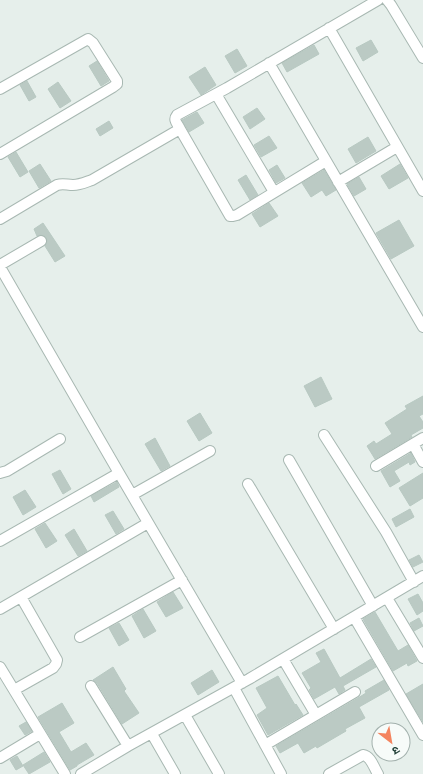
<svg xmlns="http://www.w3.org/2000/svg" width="423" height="774" font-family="'Exo 2','Noto Sans Devanagari',sans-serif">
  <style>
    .building { fill: #bbcac4; stroke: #b8c9c2 }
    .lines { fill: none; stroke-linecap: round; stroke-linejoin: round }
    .minor-casing { stroke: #a8b8b2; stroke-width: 12 }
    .minor { stroke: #fff; stroke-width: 10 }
  </style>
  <rect width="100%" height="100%" fill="#e6efeb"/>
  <!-- building -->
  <path class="building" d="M 371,40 L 378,52 L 363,61 L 356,48 Z
    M 314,45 L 319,54 L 287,72 L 282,63 Z
    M 237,49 L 247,66 L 235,73 L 225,56 Z
    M 97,61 L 109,81 L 101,86 L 89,66 Z
    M 205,67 L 216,85 L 201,95 L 189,77 Z
    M 27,81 L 36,97 L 29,101 L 20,85 Z
    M 58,82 L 71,101 L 60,108 L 48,89 Z
    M 257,108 L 265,119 L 250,129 L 243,117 Z
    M 197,112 L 204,123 L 189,132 L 182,120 Z
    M 109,121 L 113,128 L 100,136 L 96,129 Z
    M 269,136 L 277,148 L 261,157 L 254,145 Z
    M 368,137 L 376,151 L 356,163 L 348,149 Z
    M 16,152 L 28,172 L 20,177 L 8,157 Z
    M 40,164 L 51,181 L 39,188 L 29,171 Z
    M 400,164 L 408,178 L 389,189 L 381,176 Z
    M 277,165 L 285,178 L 276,183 L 269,170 Z
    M 324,170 L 336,190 L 326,196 L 322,190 L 311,197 L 302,183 Z
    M 246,175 L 258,195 L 250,200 L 238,180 Z
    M 359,177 L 366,189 L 354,196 L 347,184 Z
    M 269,203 L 278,216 L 260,227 L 252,214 Z
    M 399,220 L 414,246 L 391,259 L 376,233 Z
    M 43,223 L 65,256 L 55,262 L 45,246 L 47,241 L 46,237 L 41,235 L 37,236 L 34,229 Z
    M 321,377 L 332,399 L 315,407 L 304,386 Z
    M 423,396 L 423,414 L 419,416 L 423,422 L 423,428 L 411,435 L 412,437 L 375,459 L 367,446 L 374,441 L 376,444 L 392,434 L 385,423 L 407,409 L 405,406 Z
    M 200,413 L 212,433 L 199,441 L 187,421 Z
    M 155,438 L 170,466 L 161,471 L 145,444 Z
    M 411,453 L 415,462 L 410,465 L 409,462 L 394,471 L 400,481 L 390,487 L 381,471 Z
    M 60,470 L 71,489 L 63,494 L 52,474 Z
    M 423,473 L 423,498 L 410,506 L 399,488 Z
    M 117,482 L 119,487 L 94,502 L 91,496 Z
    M 25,490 L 36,507 L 23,515 L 13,497 Z
    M 410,509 L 414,517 L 396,527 L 392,519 Z
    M 113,511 L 124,529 L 116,534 L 105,515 Z
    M 45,523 L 57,541 L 46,548 L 35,529 Z
    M 74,529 L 87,551 L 78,556 L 65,535 Z
    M 419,555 L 423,562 L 413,567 L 409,560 Z
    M 173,592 L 183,608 L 166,617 L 157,602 Z
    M 418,594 L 423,603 L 423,611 L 417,615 L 408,599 Z
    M 143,609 L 156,631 L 144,638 L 132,616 Z
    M 375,612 L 398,651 L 408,645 L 417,661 L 408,666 L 407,663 L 393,671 L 363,619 Z
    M 419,618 L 423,626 L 414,631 L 410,623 Z
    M 119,623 L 129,640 L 119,646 L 109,628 Z
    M 324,649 L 340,678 L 371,659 L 376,667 L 343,686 L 345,690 L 339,694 L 335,687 L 314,699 L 309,690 L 311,688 L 302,673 L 321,662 L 316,653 Z
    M 113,667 L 126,689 L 124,691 L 139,713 L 122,724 L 97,683 L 93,680 Z
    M 212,670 L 219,682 L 198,695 L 191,683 Z
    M 278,676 L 295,705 L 296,704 L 303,715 L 268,735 L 257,715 L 267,708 L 256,688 Z
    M 384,680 L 389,690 L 359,707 L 365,718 L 345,729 L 346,731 L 317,748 L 316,746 L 304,753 L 298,743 L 280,753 L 276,746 L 358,698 L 366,693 L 365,691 Z
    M 423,684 L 423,722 L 406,694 Z
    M 62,703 L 74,723 L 59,732 L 71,752 L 86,743 L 94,755 L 77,765 L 77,766 L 70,770 L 38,717 Z
    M 26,722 L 32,731 L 25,735 L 19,726 Z
    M 44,752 L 50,762 L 29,774 L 23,765 Z
    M 17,756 L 23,766 L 16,770 L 10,760 Z"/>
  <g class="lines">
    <defs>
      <path id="minor" d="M 387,0 L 391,5 L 423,58
        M 329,28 L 423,191
        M 269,63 L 423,327
        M 0,89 L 88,39 L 93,43 L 117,81 L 117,84 L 113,87 L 0,154
        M 216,94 L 274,192
        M 180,129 L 230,216 L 233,216 L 237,215 L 326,161
        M 338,182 L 397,147
        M 0,219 L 57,185 C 63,183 67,185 73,185 C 80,185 86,182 92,180 L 180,129 C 177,123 173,120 177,115 L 227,88 L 378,0
        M 0,265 L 41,241
        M 0,267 L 119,473 L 242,683
        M 324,435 L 386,532 L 414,582
        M 413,444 L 423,462
        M 289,460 L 373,606
        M 376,466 L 423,438
        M 0,473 L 7,471 L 60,439
        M 248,484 L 334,629
        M 132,495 L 210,451
        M 0,541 L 119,473
        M 387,598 L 423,658
        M 0,609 L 148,523
        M 354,617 L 423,735
        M 80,637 L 182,580
        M 283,659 L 316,715
        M 0,667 L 65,774
        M 91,686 L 128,746
        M 234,688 L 281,774
        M 14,690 L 53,668 L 56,664 L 57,660 L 21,597
        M 185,715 L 219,774
        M 152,734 L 175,774
        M 265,745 L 355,692
        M 0,758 L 40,734
        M 81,774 L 128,746 L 249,679 L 423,576
        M 329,774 L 363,755 C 371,756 374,768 378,774"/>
    </defs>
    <!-- minor casing -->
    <use href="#minor" class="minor-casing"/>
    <!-- minor -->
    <use href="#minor" class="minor"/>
  </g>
  <!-- north arrow -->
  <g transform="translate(391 742) rotate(149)"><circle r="19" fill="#f7fbf9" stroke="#a3b1ad"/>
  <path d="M0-3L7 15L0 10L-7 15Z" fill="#f4845f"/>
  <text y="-6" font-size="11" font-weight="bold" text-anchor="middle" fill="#24423a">उ</text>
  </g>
</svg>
